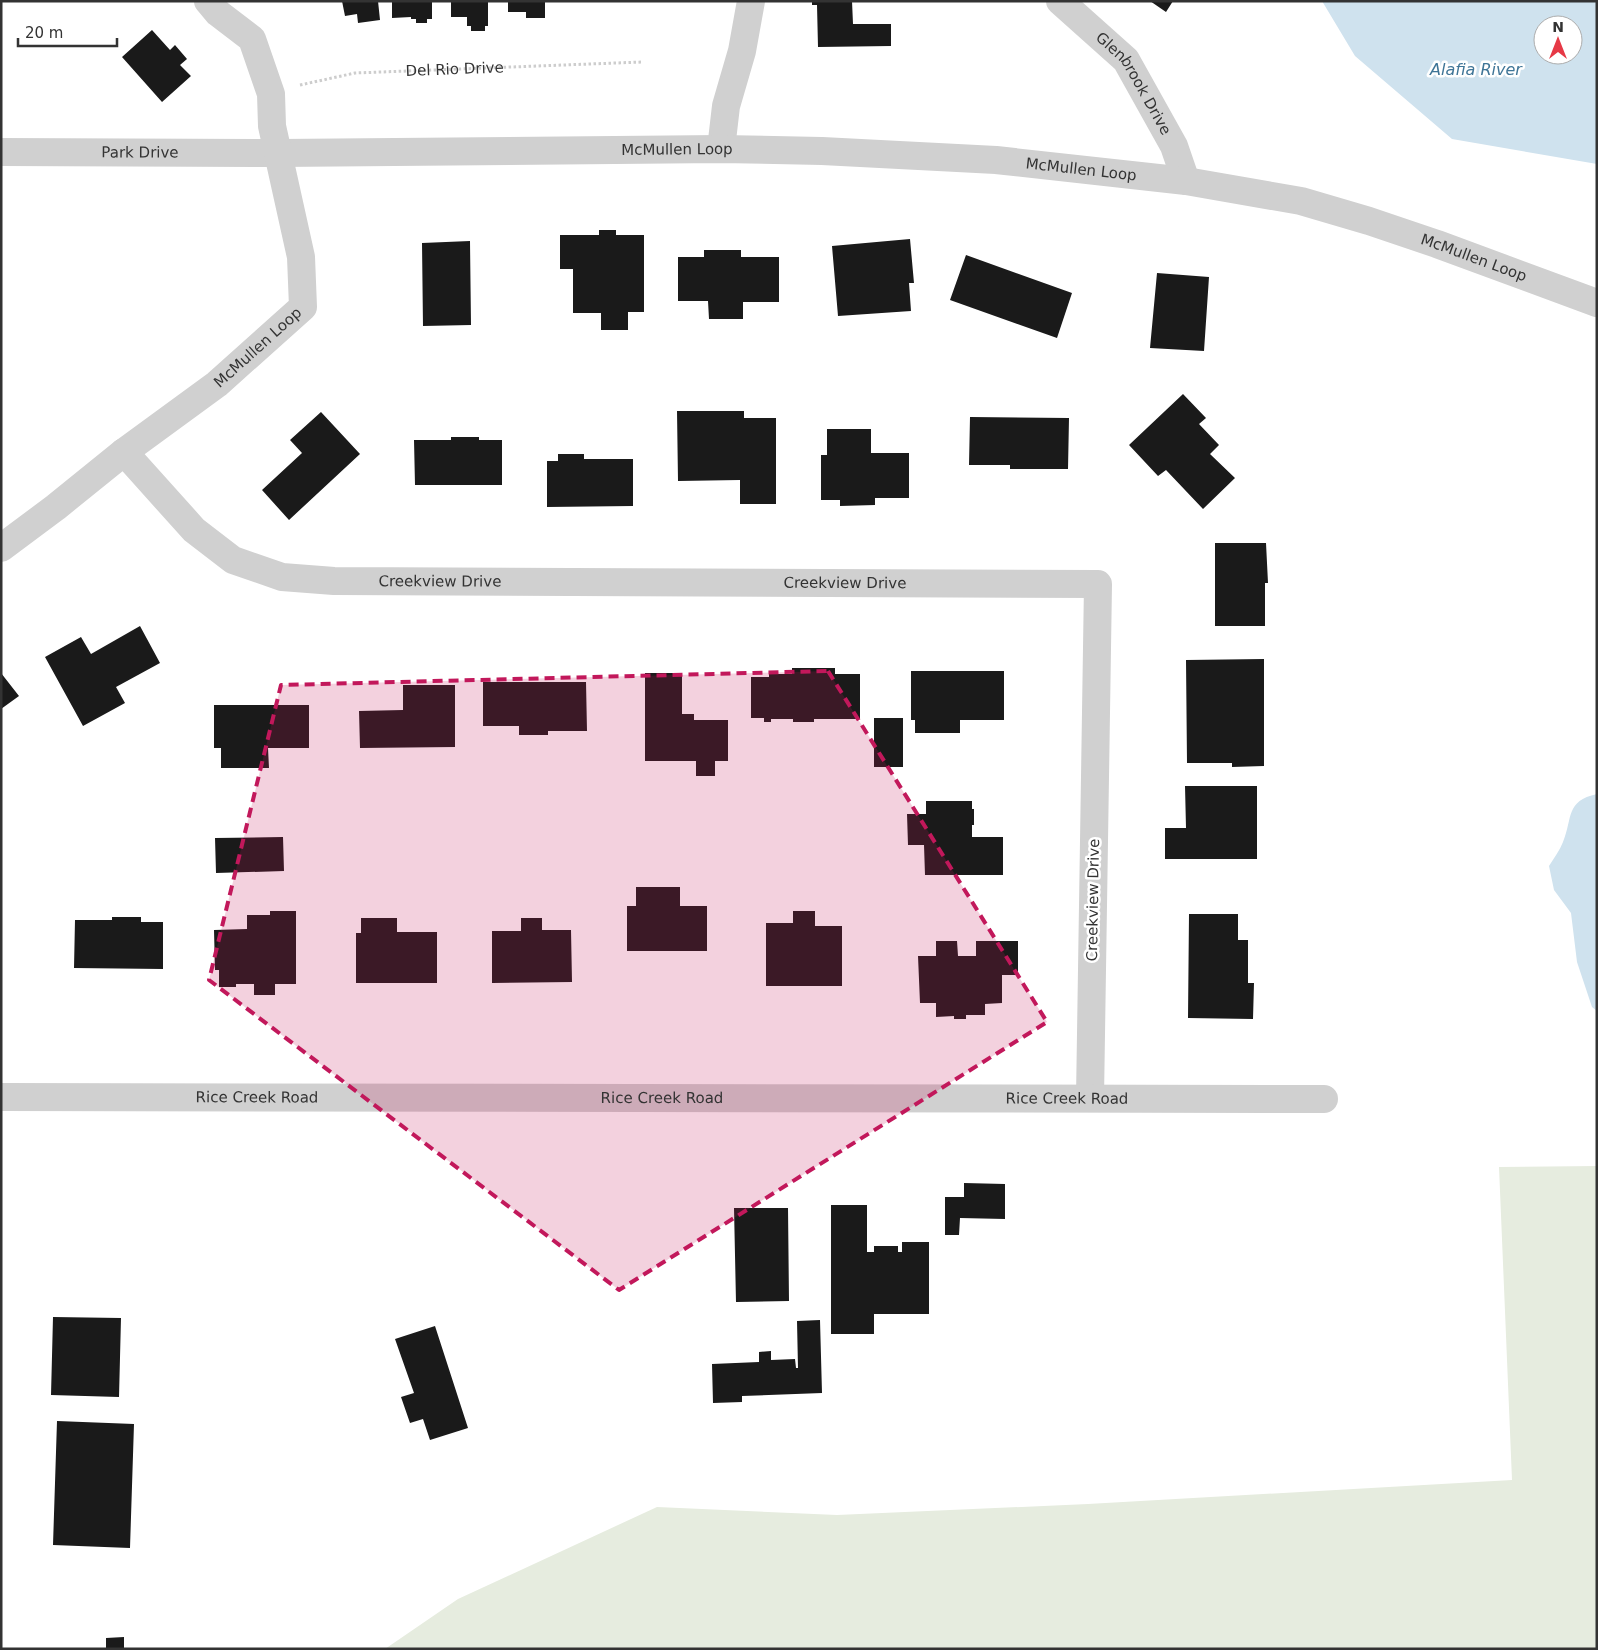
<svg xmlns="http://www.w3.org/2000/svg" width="1598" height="1650" font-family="'DejaVu Sans',sans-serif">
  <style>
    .green { fill: #e6ecdf }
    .water { fill: #cfe2ee; fill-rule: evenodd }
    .building { fill: #1a1a1a }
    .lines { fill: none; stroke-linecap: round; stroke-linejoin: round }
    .path { stroke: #cdcdcd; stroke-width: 3; stroke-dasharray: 2.5 2.5; stroke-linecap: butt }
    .minor { stroke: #d0d0d0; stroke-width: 28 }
    .marked { fill: #c2185b; fill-opacity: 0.2; stroke: #c2185b; stroke-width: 4; stroke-dasharray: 10 6; stroke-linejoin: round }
    .labels { text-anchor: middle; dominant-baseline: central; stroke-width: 5; stroke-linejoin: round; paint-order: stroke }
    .street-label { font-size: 15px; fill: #333; stroke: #fff }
    .water-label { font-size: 16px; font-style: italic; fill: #3f7597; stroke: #fff }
  </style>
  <rect width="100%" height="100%" fill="#fff"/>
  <!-- green -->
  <path class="green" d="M 1597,1166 L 1597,1649 L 385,1649 L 458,1599 L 657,1507 L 837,1515 L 1088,1504 L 1512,1480 L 1499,1167 Z"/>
  <!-- water -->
  <path class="water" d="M 1322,1 L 1597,1 L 1597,164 L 1452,139 L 1355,56 ZM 1543,25 L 1573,25 L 1573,55 L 1543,55 Z
    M 1597,794 L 1597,1011 L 1592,1007 L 1577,962 L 1571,913 L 1554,890 L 1549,866 C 1554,858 1560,850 1563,842 C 1573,818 1565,801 1597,794 Z"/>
  <!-- building -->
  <path class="building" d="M 342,1 L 378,1 L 380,20 L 358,23 L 357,14 L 345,16 Z
    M 392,1 L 432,1 L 432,19 L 427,19 L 427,23 L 416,23 L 416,19 L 411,19 L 411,17 L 392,18 Z
    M 451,1 L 488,1 L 488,26 L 485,26 L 485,31 L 471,31 L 471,26 L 467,26 L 467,17 L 451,17 Z
    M 508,1 L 545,1 L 545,18 L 526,18 L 526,12 L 508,12 Z
    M 812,1 L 852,1 L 853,24 L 891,24 L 891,46 L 818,47 L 817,5 L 812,5 Z
    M 1150,1 L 1173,1 L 1166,12 Z
    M 152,30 L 170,50 L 175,45 L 187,59 L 180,65 L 191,76 L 162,102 L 122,57 Z
    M 599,230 L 616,230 L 616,235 L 644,235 L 644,312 L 628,312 L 628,330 L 601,330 L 601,313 L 573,313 L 573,269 L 560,269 L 560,235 L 599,235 Z
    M 910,239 L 914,283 L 909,283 L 911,311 L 838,316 L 832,246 Z
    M 470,241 L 471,325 L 423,326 L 422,243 Z
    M 704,250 L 741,250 L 741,257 L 779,257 L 779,302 L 743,302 L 743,319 L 709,319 L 708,301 L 678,301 L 678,257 L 704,257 Z
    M 966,255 L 1072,293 L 1057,338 L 950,300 Z
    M 1157,273 L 1209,277 L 1204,351 L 1150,348 Z
    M 1183,394 L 1206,418 L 1199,424 L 1219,445 L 1210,454 L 1235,478 L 1203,509 L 1166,470 L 1158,476 L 1129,445 Z
    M 677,411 L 744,411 L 744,418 L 776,418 L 776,504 L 740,504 L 740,480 L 678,481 Z
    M 321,412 L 360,454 L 289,520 L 262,490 L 302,453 L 290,440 Z
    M 970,417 L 1069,418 L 1068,469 L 1010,469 L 1010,465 L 969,465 Z
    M 827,429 L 871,429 L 871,453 L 909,453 L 909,498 L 875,498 L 875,505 L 840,506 L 840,500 L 821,500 L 821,455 L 827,455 Z
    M 451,437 L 479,437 L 479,440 L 502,440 L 502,485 L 415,485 L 414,440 L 451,440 Z
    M 558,454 L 584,454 L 584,459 L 633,459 L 633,506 L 547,507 L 547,461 L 558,461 Z
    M 1215,543 L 1266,543 L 1268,583 L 1265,583 L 1265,626 L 1215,626 Z
    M 140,626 L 160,663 L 116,687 L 125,703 L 83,726 L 45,657 L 81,637 L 91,654 Z
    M 1264,659 L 1264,766 L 1232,767 L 1232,763 L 1187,763 L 1186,660 Z
    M 792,668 L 835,668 L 835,674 L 860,674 L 860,719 L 814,719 L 814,722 L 793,722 L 793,719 L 771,719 L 771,722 L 764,722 L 764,718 L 751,718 L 751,677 L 769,677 L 769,674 L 792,674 Z
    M 911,671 L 1004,671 L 1004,720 L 960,720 L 960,733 L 915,733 L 915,720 L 911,720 Z
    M 1,673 L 19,696 L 1,709 Z
    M 645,673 L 682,673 L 682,714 L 694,714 L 694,720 L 728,720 L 728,761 L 715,761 L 715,776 L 696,776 L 696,761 L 645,761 Z
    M 483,682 L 586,682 L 587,731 L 548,731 L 548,735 L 519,735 L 519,726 L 483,726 Z
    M 403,685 L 455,685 L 455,747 L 360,748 L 359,711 L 403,710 Z
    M 214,705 L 309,705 L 309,748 L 268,748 L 269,768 L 221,768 L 221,748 L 214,748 Z
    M 874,718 L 903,718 L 903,767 L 874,767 Z
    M 1185,786 L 1257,786 L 1257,859 L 1165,859 L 1165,828 L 1186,828 Z
    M 926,801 L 972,801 L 972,809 L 974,809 L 974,825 L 972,825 L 972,837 L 1003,837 L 1003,875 L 925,875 L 924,845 L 908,845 L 907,814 L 926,814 Z
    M 283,837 L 284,871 L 216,873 L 215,838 Z
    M 636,887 L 680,887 L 680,906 L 707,906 L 707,951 L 627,951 L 627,906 L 636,906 Z
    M 270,911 L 296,911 L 296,984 L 275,984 L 275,995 L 254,995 L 254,984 L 236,984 L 236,987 L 219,987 L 219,970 L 215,970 L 214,930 L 247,929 L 247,915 L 270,915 Z
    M 793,911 L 815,911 L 815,926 L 842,926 L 842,986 L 766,986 L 766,923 L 793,923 Z
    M 1189,914 L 1238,914 L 1238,940 L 1248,940 L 1248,983 L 1254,983 L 1253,1019 L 1188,1018 Z
    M 112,917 L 141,917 L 141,922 L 163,922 L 163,969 L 74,968 L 75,920 L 112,920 Z
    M 361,918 L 397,918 L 397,932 L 437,932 L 437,983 L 356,983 L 356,933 L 361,933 Z
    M 521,918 L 542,918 L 542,930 L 571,930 L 572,982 L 492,983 L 492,931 L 521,931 Z
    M 936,941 L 957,941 L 958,956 L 976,956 L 976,941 L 1018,941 L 1018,975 L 1002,975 L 1002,1003 L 985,1004 L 985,1015 L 966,1015 L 966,1019 L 954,1019 L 954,1016 L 936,1017 L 936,1003 L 920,1003 L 918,956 L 936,956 Z
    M 964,1183 L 1005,1184 L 1005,1219 L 960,1218 L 959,1235 L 945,1235 L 945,1197 L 964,1197 Z
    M 831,1205 L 867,1205 L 867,1252 L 874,1252 L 874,1246 L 898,1246 L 898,1252 L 902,1252 L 902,1242 L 929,1242 L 929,1314 L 874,1314 L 874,1334 L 831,1334 Z
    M 734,1208 L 788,1208 L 789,1301 L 736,1302 Z
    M 53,1317 L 121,1318 L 119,1397 L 51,1395 Z
    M 820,1320 L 822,1393 L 742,1396 L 742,1402 L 713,1403 L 712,1364 L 759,1362 L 759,1352 L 771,1351 L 771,1360 L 795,1359 L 796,1368 L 798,1368 L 797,1321 Z
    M 435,1326 L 468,1428 L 430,1440 L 423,1419 L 410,1423 L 401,1397 L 414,1393 L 395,1339 Z
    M 57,1421 L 134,1424 L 130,1548 L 53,1545 Z
    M 124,1637 L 124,1649 L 106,1649 L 106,1638 Z"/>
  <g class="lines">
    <!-- path -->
    <path class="path" id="s1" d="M 300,85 L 355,73 L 642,62"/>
    <!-- minor -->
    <g class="minor">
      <path id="s2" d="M 1060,1 L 1126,60 L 1174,146 L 1186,181"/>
      <path d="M 721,149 L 726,106 L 742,51 L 751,1"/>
      <path id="s3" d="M 1,152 L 279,153 L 721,149 L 822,151 L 996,160 L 1186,181 L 1301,201 L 1369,221 L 1437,244 L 1597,303"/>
      <path id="s4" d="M 124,452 L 194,530 L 233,560 L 282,577 L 334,581 L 1098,584 L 1090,1098"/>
      <path id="s5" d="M 1,548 L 56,507 L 124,452 L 217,384 L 303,307 L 301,257 L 272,126 L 271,94 L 252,39 L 218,13 L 208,1"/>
      <path id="s6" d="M 1,1097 L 1324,1099"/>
    </g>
  </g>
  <!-- marked area -->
  <path class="marked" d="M 828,671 L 1047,1022 L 619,1290 L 209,980 L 281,685 Z"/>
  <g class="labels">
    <!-- street labels -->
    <g class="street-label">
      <text stroke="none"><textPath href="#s1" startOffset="156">Del Rio Drive</textPath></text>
      <text stroke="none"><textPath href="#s2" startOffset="112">Glenbrook Drive</textPath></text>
      <text stroke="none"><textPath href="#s3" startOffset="676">McMullen Loop</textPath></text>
      <text stroke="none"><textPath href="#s3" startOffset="139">Park Drive</textPath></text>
      <text stroke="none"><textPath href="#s3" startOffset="1081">McMullen Loop</textPath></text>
      <text stroke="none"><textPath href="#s3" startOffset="1485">McMullen Loop</textPath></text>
      <text stroke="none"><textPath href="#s5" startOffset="326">McMullen Loop</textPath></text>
      <text stroke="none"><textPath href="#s4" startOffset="364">Creekview Drive</textPath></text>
      <text stroke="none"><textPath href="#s4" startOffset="769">Creekview Drive</textPath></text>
      <text transform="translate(1093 900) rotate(-89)">Creekview Drive</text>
      <text stroke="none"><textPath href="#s6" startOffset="256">Rice Creek Road</textPath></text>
      <text stroke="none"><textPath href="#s6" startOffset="661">Rice Creek Road</textPath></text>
      <text stroke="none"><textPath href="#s6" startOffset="1066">Rice Creek Road</textPath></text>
    </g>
    <!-- water labels -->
    <g class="water-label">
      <text x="1476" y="69">Alafia River</text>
    </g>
  </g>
  <!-- border -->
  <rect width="1598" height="1650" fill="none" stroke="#333333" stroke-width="5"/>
  <!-- north arrow -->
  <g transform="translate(1558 40)"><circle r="24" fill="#ffffff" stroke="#adadad"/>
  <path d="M0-4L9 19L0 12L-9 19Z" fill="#e63946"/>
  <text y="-8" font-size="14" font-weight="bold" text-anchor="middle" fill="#333333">N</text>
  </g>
  <!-- scale -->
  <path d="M18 38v8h99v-8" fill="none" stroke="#333333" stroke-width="2.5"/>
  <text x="25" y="38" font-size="15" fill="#333333" stroke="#ffffff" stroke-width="4" paint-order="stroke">20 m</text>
</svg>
